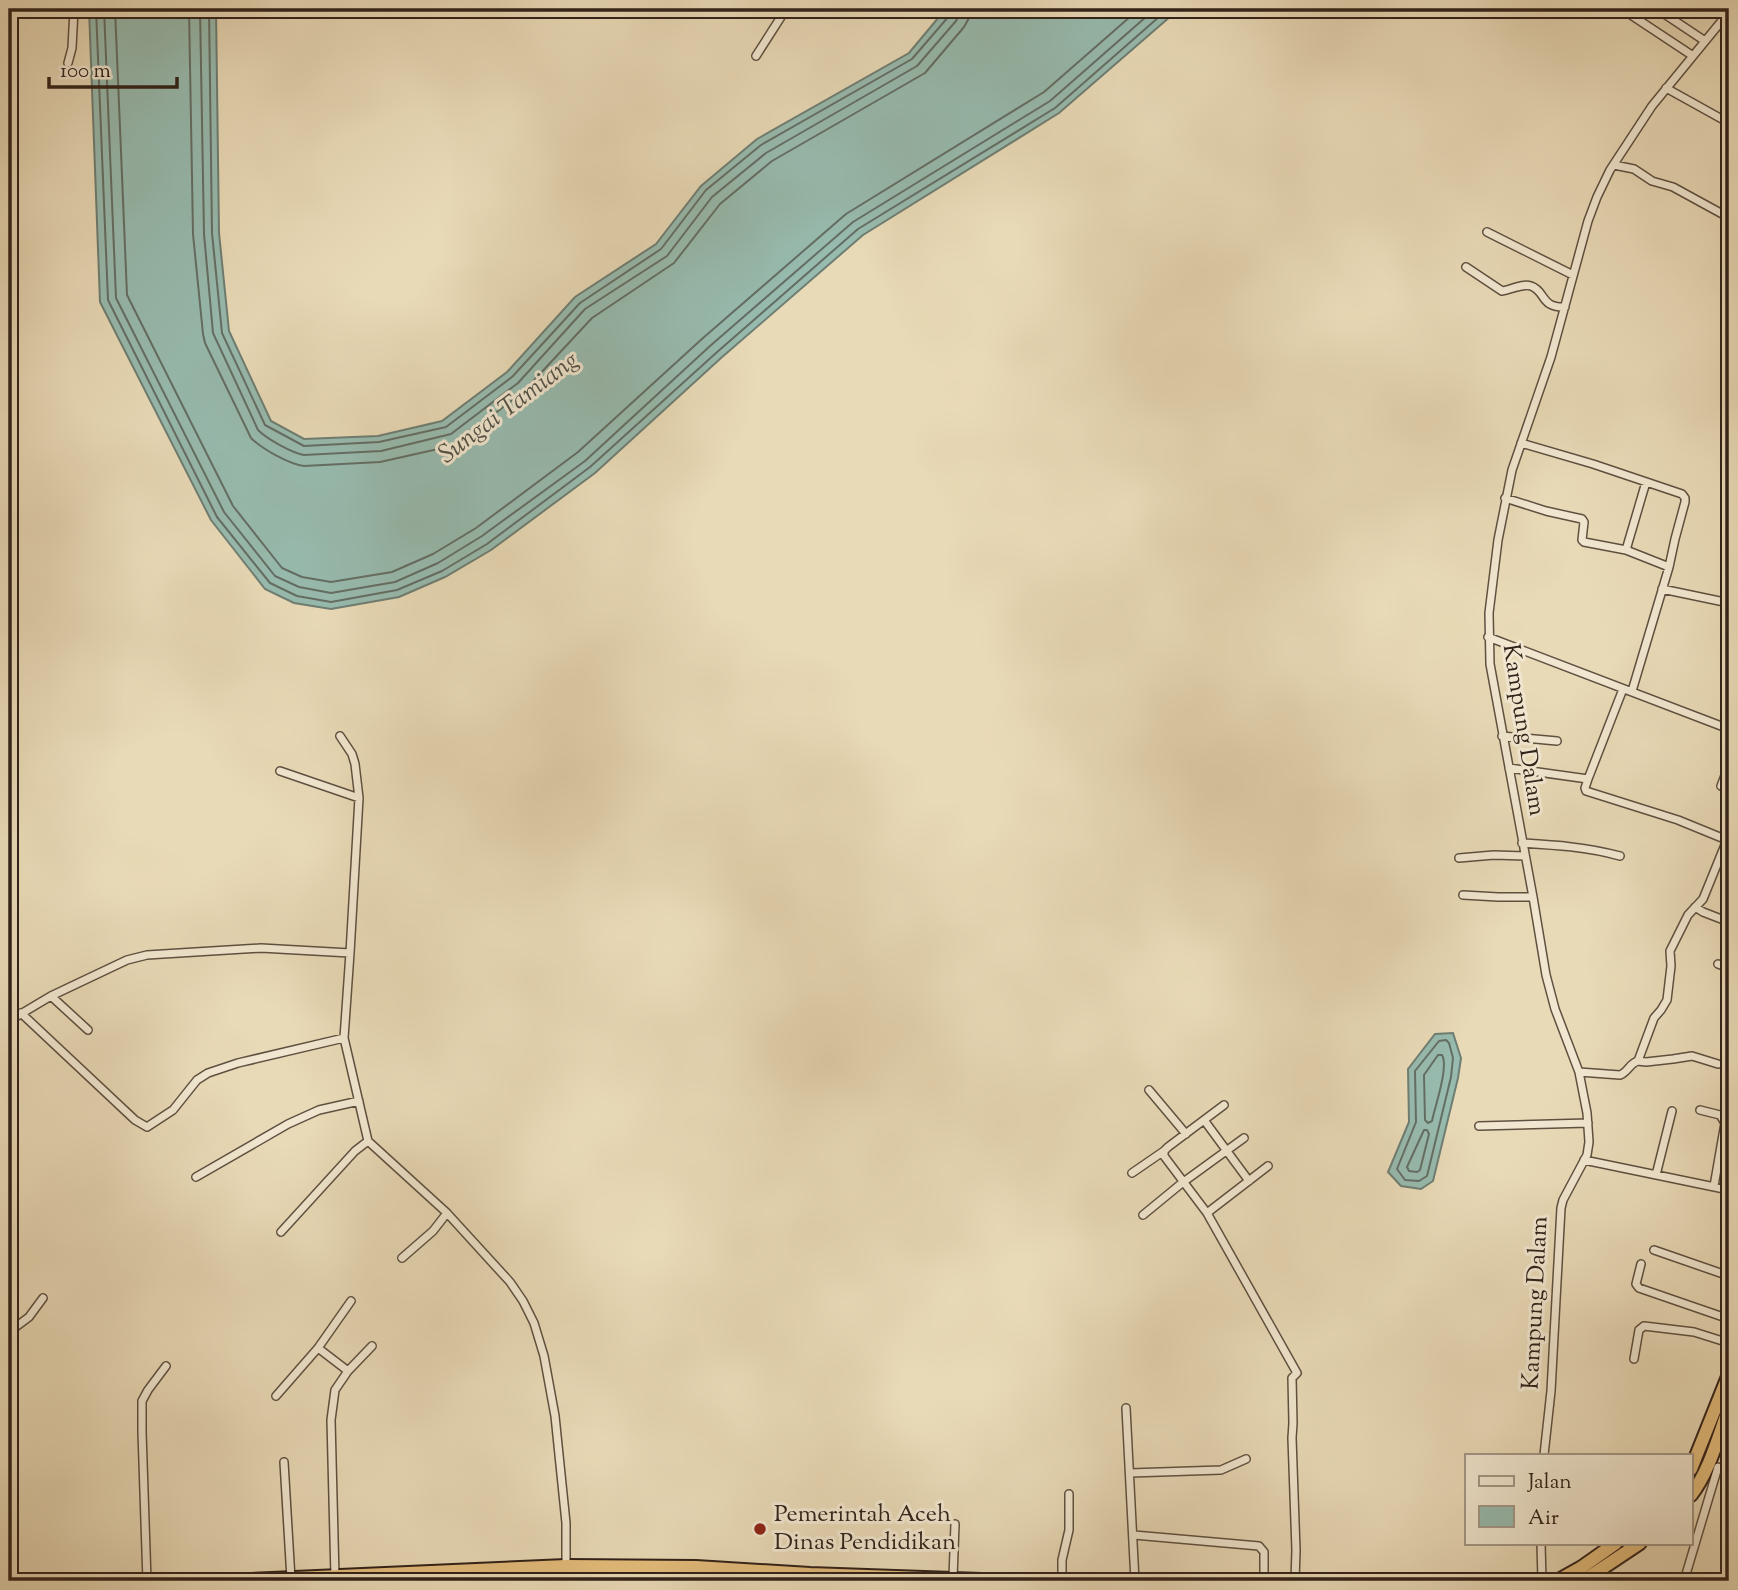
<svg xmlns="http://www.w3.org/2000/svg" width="1738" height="1590" font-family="'Sorts Mill Goudy',serif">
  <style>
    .water { fill: #97bbaf; stroke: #6e7e73; stroke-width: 2 }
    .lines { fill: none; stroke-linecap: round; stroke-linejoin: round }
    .shore { stroke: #646e64; stroke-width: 2 }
    .street-casing { stroke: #5f5041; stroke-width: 10 }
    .highway-casing { stroke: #31221a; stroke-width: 16 }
    .street { stroke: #f1e7d0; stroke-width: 7 }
    .highway { stroke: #e4bd7c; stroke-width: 12 }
    .poi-dot { fill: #8f2418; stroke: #f1e7d0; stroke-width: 2.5 }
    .labels { text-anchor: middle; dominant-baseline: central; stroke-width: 6; stroke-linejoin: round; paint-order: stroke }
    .street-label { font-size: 24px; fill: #31221a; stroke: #f1e7d0 }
    .poi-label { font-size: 24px; fill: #31221a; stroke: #f1e7d0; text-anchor: start }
    .water-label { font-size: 26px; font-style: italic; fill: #505047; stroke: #f1e7d0 }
  </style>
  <rect width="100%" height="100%" fill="#e9dab7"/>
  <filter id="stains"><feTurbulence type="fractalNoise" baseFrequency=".00286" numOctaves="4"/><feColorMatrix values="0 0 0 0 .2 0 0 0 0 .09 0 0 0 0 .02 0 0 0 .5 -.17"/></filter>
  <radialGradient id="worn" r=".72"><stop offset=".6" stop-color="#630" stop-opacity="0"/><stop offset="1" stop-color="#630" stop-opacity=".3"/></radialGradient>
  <!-- water -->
  <path class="water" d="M 89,9 L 216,9 L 219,233 L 229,331 L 271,421 L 304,439 L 378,436 L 442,421 L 507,372 L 575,297 L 656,244 L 701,186 L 757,139 L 909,53 L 944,11 L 952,9 L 1179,9 L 1059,113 L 863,235 L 721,358 L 595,473 L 491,550 L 445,577 L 399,597 L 331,609 L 294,603 L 265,589 L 211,520 L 100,302 Z
    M 1453,1033 L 1461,1058 L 1458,1078 L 1433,1181 L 1421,1189 L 1401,1186 L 1388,1172 L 1409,1122 L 1408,1069 L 1435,1034 Z"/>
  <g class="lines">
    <!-- shore -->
    <path class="shore" d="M 96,9 L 108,300 L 217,517 L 270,583 L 297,596 L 331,602 L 397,590 L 442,571 L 487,544 L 590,467 L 716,353 L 858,229 L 1055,108 L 1168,9
      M 104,9 L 116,298 L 224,512 L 275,576 L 299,587 L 331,593 L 395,582 L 438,563 L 482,536 L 585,461 L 710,346 L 853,222 L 1050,101 L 1155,9
      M 115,9 L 127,295 L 233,506 L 282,568 L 302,577 L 331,582 L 392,572 L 433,554 L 476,528 L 578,452 L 703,338 L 846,214 L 1044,92 L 1139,9
      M 189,9 L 193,234 L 203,334 L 205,343 L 251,438 C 262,449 289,464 304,466 L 380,462 L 447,447 L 457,443 L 525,390 L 592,318 L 674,263 L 720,204 L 772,161 L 925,73 L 964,27 L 969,18 L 970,9
      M 200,9 L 204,234 L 213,333 L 258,430 C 267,439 292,453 304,455 L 381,451 L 451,434 L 518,383 L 585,309 L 667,256 L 712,197 L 766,153 L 917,66 L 956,21 L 959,15 L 959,9
      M 209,9 L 212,233 L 222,333 L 265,425 L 304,446 L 379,442 L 446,427 L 512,377 L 580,303 L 661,249 L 706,190 L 761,145 L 912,59 L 949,16 L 951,9
      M 1439,1041 L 1446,1040 L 1449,1043 L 1453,1058 L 1451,1077 L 1427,1176 L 1419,1181 L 1405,1180 L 1397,1169 L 1416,1122 L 1415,1071 Z
      M 1442,1055 C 1449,1067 1435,1106 1432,1121 L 1428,1123 L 1425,1120 L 1424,1075 L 1438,1055 Z
      M 1424,1130 L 1427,1130 L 1429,1134 L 1420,1170 L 1417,1172 L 1409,1171 L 1407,1167 Z"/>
    <defs>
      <path id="street" d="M 1622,9 L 1693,56
        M 1657,9 L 1705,41
        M 756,56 L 786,9
        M 68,63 L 72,48 L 74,9
        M 1666,88 L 1729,123
        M 1614,165 L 1634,169 L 1652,181 L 1673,187 L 1726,216
        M 1729,212 L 1726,218 L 1729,224
        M 1487,232 L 1573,275
        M 1466,267 L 1502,291 C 1511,290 1522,283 1531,286 C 1546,291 1540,308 1565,307
        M 1521,443 L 1593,464 L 1682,494 L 1685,498 L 1685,502 L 1675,539 L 1669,567
        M 1505,498 L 1546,511 L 1582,519 L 1584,522 L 1582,540 L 1584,542 L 1626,550 L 1669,567 L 1632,691
        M 1626,550 L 1646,482
        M 1662,589 L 1729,603
        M 1488,637 L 1729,729
        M 340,736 L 352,754 L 355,764 L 359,798 L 350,953
        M 1502,736 L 1557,741
        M 1509,768 L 1588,779
        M 280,771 L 359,798
        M 1721,786 L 1729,765
        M 1522,843 C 1555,845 1587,847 1620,856
        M 1459,858 L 1494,855 L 1525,856
        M 1463,895 L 1498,897 L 1533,897
        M 1695,907 L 1703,912 L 1729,922
        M 1718,964 L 1729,968
        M 51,996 L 88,1030
        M 21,1013 L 135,1120 L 147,1127 L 173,1110 L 197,1080 L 208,1073 L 238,1063 L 344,1038
        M 9,1021 L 51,996 L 127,960 L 147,955 L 261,948 L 350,953 L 344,1038 L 368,1141 L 447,1213 L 510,1282 L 523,1301 L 534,1323 L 544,1356 L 555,1416 L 566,1523 L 566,1566
        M 1638,1061 L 1646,1062 L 1673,1059 L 1692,1056 L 1718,1064
        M 1579,1072 L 1620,1075 C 1628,1072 1630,1063 1638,1061 L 1654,1018 L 1661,1010 L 1667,1000 L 1671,966 L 1670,951 L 1688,915 L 1703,899 L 1727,840 L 1678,820 L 1586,791 L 1585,788 L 1588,779 L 1623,689
        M 1149,1090 L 1186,1134
        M 1224,1105 L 1168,1147 L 1164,1151 L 1164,1156 L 1207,1213 L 1297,1373 L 1292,1378 L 1293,1423 L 1292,1438 L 1296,1550 L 1295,1581
        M 1700,1110 L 1720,1115 L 1725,1123 L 1714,1186
        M 1204,1120 L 1249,1181
        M 1479,1126 L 1588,1123
        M 1584,1160 L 1729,1190
        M 1132,1173 L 1164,1151
        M 1656,1175 L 1672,1111
        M 196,1177 L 288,1124 L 319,1110 L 359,1101
        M 1207,1213 L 1268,1166
        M 1143,1215 L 1182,1183 L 1244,1138
        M 281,1232 L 355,1151 L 368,1141
        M 1654,1250 L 1729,1276
        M 402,1258 L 433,1231 L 447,1213
        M 1641,1264 L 1636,1284 L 1639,1288 L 1729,1319
        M 9,1332 L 29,1317 L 43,1298
        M 318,1348 L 348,1371
        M 1634,1359 L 1639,1330 L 1644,1326 L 1694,1332 L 1729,1343
        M 276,1396 L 318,1348 L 351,1301
        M 1126,1408 L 1135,1581
        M 1544,1455 L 1551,1391 L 1561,1208 L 1563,1200 L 1587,1155 L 1589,1142 L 1587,1113 L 1579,1072 L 1555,1009 L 1546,975 L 1533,897 L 1490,664 L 1489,613 L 1498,540 L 1512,470 L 1551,357 L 1588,221 L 1597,197 L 1610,170 L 1652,106 L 1729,12
        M 284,1462 L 291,1579
        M 1130,1473 L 1221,1470 L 1246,1459
        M 1134,1535 L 1259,1546 L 1264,1552 L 1264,1581
        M 1541,1543 L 1542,1581
        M 335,1577 L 331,1420 L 335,1390 L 348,1371 L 372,1346
        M 953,1578 L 955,1524
        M 147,1581 L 142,1432 L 142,1401 L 148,1390 L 166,1366
        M 1062,1581 L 1062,1560 L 1069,1530 L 1069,1494
        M 1684,1581 L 1718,1467"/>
      <path id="highway" d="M 1691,1469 L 1729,1374
        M 1691,1495 C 1710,1470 1718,1437 1729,1408
        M 227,1581 L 566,1566 L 696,1567 L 810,1574 L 1010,1581
        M 521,1581 L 593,1579 L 692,1581
        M 1557,1581 L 1582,1567 L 1616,1543
        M 1583,1581 L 1640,1543"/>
    </defs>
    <!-- street casing -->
    <use href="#street" class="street-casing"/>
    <!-- highway casing -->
    <use href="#highway" class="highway-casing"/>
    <!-- street -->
    <use href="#street" class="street"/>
    <!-- highway -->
    <use href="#highway" class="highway"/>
  </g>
  <!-- markers -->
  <circle class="poi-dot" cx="760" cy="1529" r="7"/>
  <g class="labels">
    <!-- street labels -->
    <g class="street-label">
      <text transform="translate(1523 730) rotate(81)">Kampung Dalam</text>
      <text transform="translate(1536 1303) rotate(-87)">Kampung Dalam</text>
    </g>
    <!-- poi labels -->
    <g class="poi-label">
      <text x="774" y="1515">Pemerintah Aceh<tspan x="774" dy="28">Dinas Pendidikan</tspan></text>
    </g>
    <!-- water labels -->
    <g class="water-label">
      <text transform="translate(509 408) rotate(-37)">Sungai Tamiang</text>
    </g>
  </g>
  <!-- margin -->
  <rect width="1738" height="1590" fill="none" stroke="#e9dab7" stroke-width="35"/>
  <rect x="10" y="10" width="1717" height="1569" fill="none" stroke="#31221a" stroke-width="3.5"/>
  <rect x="18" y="18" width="1703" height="1555" fill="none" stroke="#31221a" stroke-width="2"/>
  <!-- legend -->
  <rect x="1465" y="1454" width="228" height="91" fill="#f1e7d0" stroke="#a49887" stroke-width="2"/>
  <rect x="1479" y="1476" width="35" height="10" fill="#f1e7d0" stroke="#a49887" stroke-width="2"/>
  <text x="1528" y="1488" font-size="21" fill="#31221a">Jalan</text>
  <rect x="1479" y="1506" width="35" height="21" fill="#97bbaf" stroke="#a49887" stroke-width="2"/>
  <text x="1528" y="1524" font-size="21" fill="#31221a">Air</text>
  <!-- scale -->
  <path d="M49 77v10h128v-10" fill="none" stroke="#31221a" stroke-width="3.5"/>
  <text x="60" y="77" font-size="21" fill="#31221a" stroke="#f1e7d0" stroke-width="5" paint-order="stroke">100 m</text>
  <rect width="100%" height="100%" filter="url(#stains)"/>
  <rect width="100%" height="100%" fill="url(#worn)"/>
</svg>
